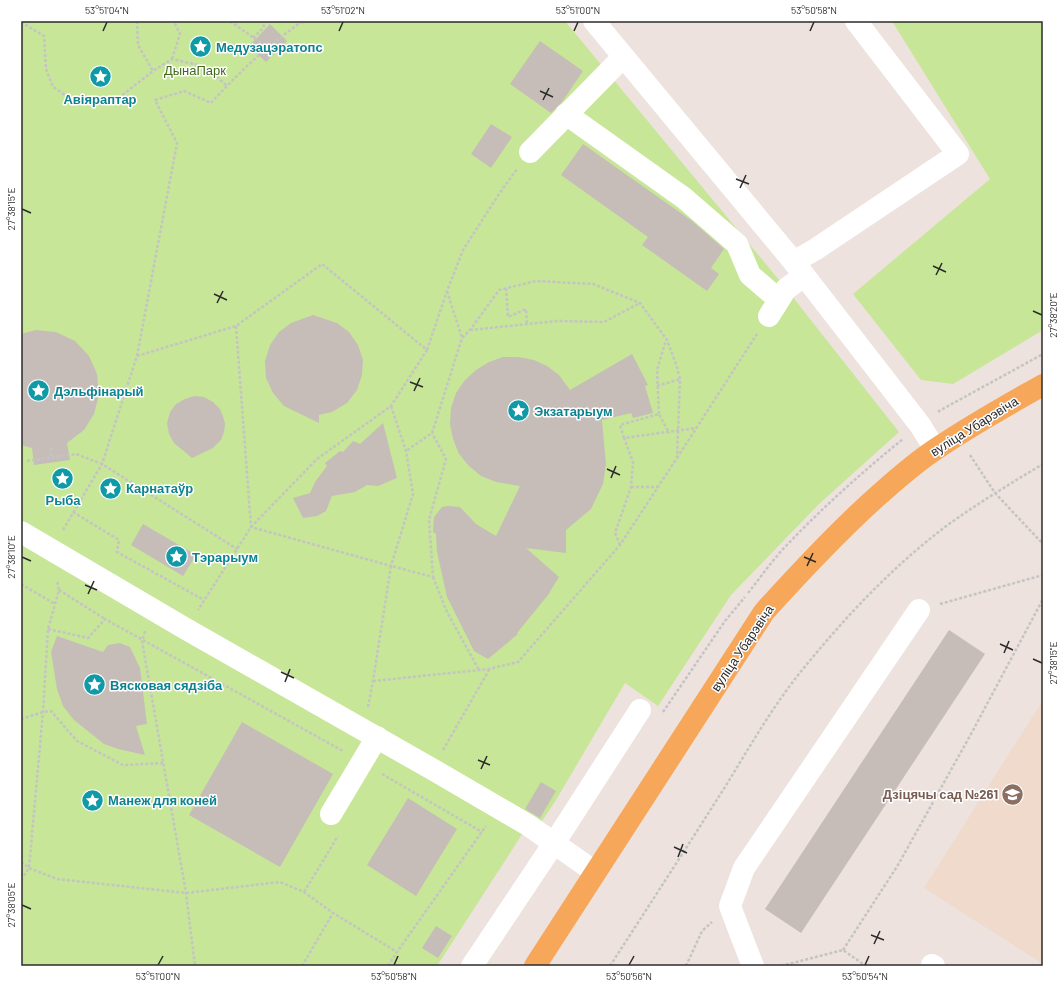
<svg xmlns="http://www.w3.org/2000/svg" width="1064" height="987" font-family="Barlow,sans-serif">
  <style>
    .education { fill: #efdacc }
    .green { fill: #c7e697 }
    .building { fill: #c6bdb8 }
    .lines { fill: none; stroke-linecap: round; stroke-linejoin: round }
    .path { stroke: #c4c4c4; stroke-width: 2.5; stroke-dasharray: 3 2; stroke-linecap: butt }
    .minor { stroke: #fff; stroke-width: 22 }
    .major { stroke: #f6a759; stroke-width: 22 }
    .ticks { fill: none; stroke: #2b2b2b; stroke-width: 1.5 }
    .labels { text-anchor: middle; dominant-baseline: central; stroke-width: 3; stroke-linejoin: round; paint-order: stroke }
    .culture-label { font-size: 13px; font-weight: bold; fill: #0d838f; stroke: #fff; text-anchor: start }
    .park-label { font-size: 13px; fill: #406b18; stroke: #fff }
    .street-label { font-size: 13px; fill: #2b2b2b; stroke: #fff }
    .education-label { font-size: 13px; font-weight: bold; fill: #785e54; stroke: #fff; text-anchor: end }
    .neatline { fill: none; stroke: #2b2b2b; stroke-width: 1.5 }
    .ticks-label { font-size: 10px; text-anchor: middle; fill: #2b2b2b }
  </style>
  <rect width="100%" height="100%" fill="#ede2dd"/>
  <!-- education -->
  <path class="education" d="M 1043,700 L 1043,964 L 924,888 Z"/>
  <!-- green -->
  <path class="green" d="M 21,21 L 565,21 L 784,286 L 899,432 L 819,504 L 731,595 L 658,706 L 625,683 L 556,800 L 540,824 L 528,825 L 437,966 L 21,966 Z
    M 892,21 L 1043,21 L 1043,330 L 953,384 L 921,380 L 853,294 L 990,179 Z"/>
  <!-- building -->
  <path class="building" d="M 270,24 L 287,41 L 266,62 L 249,46 Z
    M 540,41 L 583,71 L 562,102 L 551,113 L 510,84 Z
    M 491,124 L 512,137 L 491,168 L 471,154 Z
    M 583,144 L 692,221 L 724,249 L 711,268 L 719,274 L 707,291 L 642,245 L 648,237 L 561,175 Z
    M 313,315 L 337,323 L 349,332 L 358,345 L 363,360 L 362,375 L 357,390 L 347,403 L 332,412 L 319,415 L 319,423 L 284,406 L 273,393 L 266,378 L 265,361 L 270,345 L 279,332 L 291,323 Z
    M 36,330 L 56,332 L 75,341 L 89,356 L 97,374 L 99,395 L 94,414 L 84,430 L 67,443 L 70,460 L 34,465 L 32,448 L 21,445 L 21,334 Z
    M 632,354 L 648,385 L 645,386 L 653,413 L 633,418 L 631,413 L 602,420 L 606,464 L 603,484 L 591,509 L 566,530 L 566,553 L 526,548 L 559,577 L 548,595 L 517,633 L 518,634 L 488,659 L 474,651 L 447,597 L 437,552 L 436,534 L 433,532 L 434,517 L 442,507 L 448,506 L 460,507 L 476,524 L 496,536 L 520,486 L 496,482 L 481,476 L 469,466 L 459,454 L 453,439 L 450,424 L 451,408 L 456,393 L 465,380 L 476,370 L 489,362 L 503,357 L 518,357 L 534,360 L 547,366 L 559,375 L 570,390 Z
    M 194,396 L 204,397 L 213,402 L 220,409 L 223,416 L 225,424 L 224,432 L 221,440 L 213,448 L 192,458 L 174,443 L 169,434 L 167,423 L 170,412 L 176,404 L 185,399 Z
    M 383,423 L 397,478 L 378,486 L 367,485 L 355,492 L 332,496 L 326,511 L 317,516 L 303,518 L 293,498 L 310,493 L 315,482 L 327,466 L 325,463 L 340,451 L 343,452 L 353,441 L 360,444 Z
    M 143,524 L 196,555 L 183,576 L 131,545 Z
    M 949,630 L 985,654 L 801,933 L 765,909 Z
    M 57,636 L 103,652 L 108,645 L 120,643 L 130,647 L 140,668 L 147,724 L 136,726 L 145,755 L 118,749 L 104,744 L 74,720 L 63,706 L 57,689 L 51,652 Z
    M 242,722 L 333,774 L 280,867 L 189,815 Z
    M 541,782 L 556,791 L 540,818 L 525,809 Z
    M 408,798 L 457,829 L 416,896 L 367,865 Z
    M 436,926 L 452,936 L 438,958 L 422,948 Z"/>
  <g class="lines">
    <!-- path -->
    <path class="path" d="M 137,21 L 138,45 L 153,71
      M 230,21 L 268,48
      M 21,22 L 44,36 L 46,69 L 53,87 L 71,99 L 98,105 L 120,97 L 153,71 L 172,59 L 198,65 L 215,75 L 227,86
      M 253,38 L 263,28 L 265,21
      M 172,59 L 180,34 L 174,22
      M 506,288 L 508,317 L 526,309 L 527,324
      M 447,291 L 462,338
      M 236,326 L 251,527 L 391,566 L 413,494 L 406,451 L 391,406
      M 470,330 L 557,321 L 604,322 L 640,303
      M 427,350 L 447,291 L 463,250 L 499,194 L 517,169
      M 137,356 L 177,143 L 155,100 L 184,91 L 211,103 C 238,73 269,44 303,21
      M 657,386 L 680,379
      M 940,412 L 939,411 L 1043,354
      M 659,414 L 657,370 L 666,340
      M 624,438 L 620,425 L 659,414 L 669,433
      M 51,448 L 52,457
      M 970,455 L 995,493 L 1043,544
      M 677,458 L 757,334
      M 27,461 L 76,454 L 102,464 L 237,549
      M 631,487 L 659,487
      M 73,512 L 119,540 L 117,552 L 204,600
      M 63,530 L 102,464 L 137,356 L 236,326 L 322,264 L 427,350 L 391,406 L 317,459 L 251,527 L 198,610
      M 620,545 L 615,533 L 631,487 L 633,462 L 624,438 L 696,428
      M 433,577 L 447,612 L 479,670
      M 21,584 L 55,604
      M 59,590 L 105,619
      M 748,593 C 760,578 771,562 784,548 C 821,509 861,473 903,439
      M 940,604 L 1043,575
      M 48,629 L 88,638 L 105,619 L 343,751
      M 145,631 L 142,641 L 186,893 L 195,966
      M 373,681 L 489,669 L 518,662 L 620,545 L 677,458 L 680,379 L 677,367 L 667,340 L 640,303 L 593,284 L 536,281 L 499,290 L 470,330 L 462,338 L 432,433 L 406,451
      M 368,707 L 373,681 L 391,566 L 433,577 L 429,520 L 446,459 L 432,433
      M 663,712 L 725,621 L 745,597
      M 21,719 L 43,712 L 51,711 L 77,741 L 123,765 L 163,763
      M 443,750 L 489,670
      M 382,774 L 482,832
      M 21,862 L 29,868 L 57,879 L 186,893 L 280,882 L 304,892 L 333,913 L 397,952
      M 21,880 L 29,868 L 43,712 L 48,629 L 59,590 L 57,580
      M 304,892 L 338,836
      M 843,950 L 898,865 L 971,734 L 1043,599
      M 302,966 L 333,913
      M 388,966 L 397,952 L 486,826
      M 610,966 C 648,907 687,847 725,787 C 749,748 774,704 803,669 C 846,616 894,565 949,524 C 980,502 1011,483 1043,464
      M 686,966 L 702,931 L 712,922
      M 781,966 L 843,950 L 866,966"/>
    <!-- minor -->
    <path class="minor" d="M 594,21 L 793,261 L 920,425 L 935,449
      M 566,114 L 684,198 L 737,244 L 750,275 L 771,293
      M 530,152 L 623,57
      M 793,261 L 804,256 L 816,249 L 958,154 L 856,21
      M 769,316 L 786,289 L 804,276
      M 21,532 L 186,629 L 432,769 L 528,825 L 595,872
      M 331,814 L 377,737
      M 932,965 L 934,966
      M 472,966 L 564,828 L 640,710
      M 753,966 L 739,930 L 730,906 L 744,868 L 919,610"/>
    <!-- major -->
    <path class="major" d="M 535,966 L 764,612 C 801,571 839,530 881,493 C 898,478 916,462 936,449 C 970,426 1007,405 1043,385"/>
  </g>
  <!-- ticks -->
  <path class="ticks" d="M 103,31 L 107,22M 339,31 L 343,22M 574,31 L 578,22M 810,31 L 814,22M 540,91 L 553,97M 543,100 L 549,88M 736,179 L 749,184M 740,188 L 746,175M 22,209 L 31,213M 933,266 L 946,272M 936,275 L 942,263M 214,294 L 227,300M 217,303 L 223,291M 1033,311 L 1042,315M 410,382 L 423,387M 414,391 L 420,378M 607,469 L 620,475M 611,478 L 616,466M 22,557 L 31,561M 804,557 L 816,562M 807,566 L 813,553M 85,585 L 97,590M 88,594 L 94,581M 1000,644 L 1013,650M 1004,653 L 1009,641M 1033,659 L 1042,663M 281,672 L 294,678M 285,682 L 290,669M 478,760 L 490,765M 481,769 L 487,756M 674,847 L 687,853M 678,857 L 683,844M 22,905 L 31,909M 871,935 L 884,940M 874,944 L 880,931M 158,965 L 163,956M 394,965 L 398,956M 629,965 L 634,956M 865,965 L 869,956"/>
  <!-- icons -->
  <defs>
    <symbol id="sight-disc" viewBox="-11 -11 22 22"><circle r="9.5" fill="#0f9aa8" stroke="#fff"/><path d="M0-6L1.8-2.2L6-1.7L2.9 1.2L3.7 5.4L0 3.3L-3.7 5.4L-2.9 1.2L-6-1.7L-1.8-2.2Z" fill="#fff"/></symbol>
    <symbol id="school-disc" viewBox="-11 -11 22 22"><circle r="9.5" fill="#8d6e63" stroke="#fff"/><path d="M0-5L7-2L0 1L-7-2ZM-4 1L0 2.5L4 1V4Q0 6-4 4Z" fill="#fff"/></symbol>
  </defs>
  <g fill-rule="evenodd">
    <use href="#sight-disc" x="188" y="34" width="25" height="25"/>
    <use href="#sight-disc" x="88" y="64" width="25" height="25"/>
    <use href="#sight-disc" x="26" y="378" width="25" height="25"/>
    <use href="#sight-disc" x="506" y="398" width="25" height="25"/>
    <use href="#sight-disc" x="50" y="466" width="25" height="25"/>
    <use href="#sight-disc" x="98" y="476" width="25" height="25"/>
    <use href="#sight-disc" x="164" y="544" width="25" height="25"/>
    <use href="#sight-disc" x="82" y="672" width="25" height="25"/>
    <use href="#school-disc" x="1000" y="782" width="25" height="25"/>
    <use href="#sight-disc" x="80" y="788" width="25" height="25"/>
  </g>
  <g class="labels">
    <!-- culture labels -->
    <g class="culture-label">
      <text x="216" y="47">Медузацэратопс</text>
      <text x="100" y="99" text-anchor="middle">Авіяраптар</text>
      <text x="54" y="391">Дэльфінарый</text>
      <text x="534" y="411">Экзатарыум</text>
      <text x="126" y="488">Карнатаўр</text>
      <text x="63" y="500" text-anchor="middle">Рыба</text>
      <text x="192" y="557">Тэрарыум</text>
      <text x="110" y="685">Вясковая сядзіба</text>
      <text x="108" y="800">Манеж для коней</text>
    </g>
    <!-- park labels -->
    <g class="park-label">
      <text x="195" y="70">ДынаПарк</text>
    </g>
    <!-- street labels -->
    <g class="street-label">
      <text transform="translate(974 426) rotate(-32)">вуліца Убарэвіча</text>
      <text transform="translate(742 648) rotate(-56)">вуліца Убарэвіча</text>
    </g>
    <!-- education labels -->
    <g class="education-label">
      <text x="998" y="794">Дзіцячы сад №261</text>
    </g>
  </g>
  <!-- border -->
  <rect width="1064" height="987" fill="none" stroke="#ffffff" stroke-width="44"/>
  <rect x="22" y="22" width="1020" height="943" class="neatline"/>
  <g class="ticks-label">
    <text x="107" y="14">53°51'04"N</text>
    <text x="343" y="14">53°51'02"N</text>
    <text x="578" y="14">53°51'00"N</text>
    <text x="814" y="14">53°50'58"N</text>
    <text transform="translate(11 209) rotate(-90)" y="4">27°38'15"E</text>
    <text transform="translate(1053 315) rotate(-90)" y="4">27°38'20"E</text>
    <text transform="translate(11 557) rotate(-90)" y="4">27°38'10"E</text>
    <text transform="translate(1053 663) rotate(-90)" y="4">27°38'15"E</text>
    <text transform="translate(11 905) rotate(-90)" y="4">27°38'05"E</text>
    <text x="158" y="980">53°51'00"N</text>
    <text x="394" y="980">53°50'58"N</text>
    <text x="629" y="980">53°50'56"N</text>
    <text x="865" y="980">53°50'54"N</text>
  </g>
</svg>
